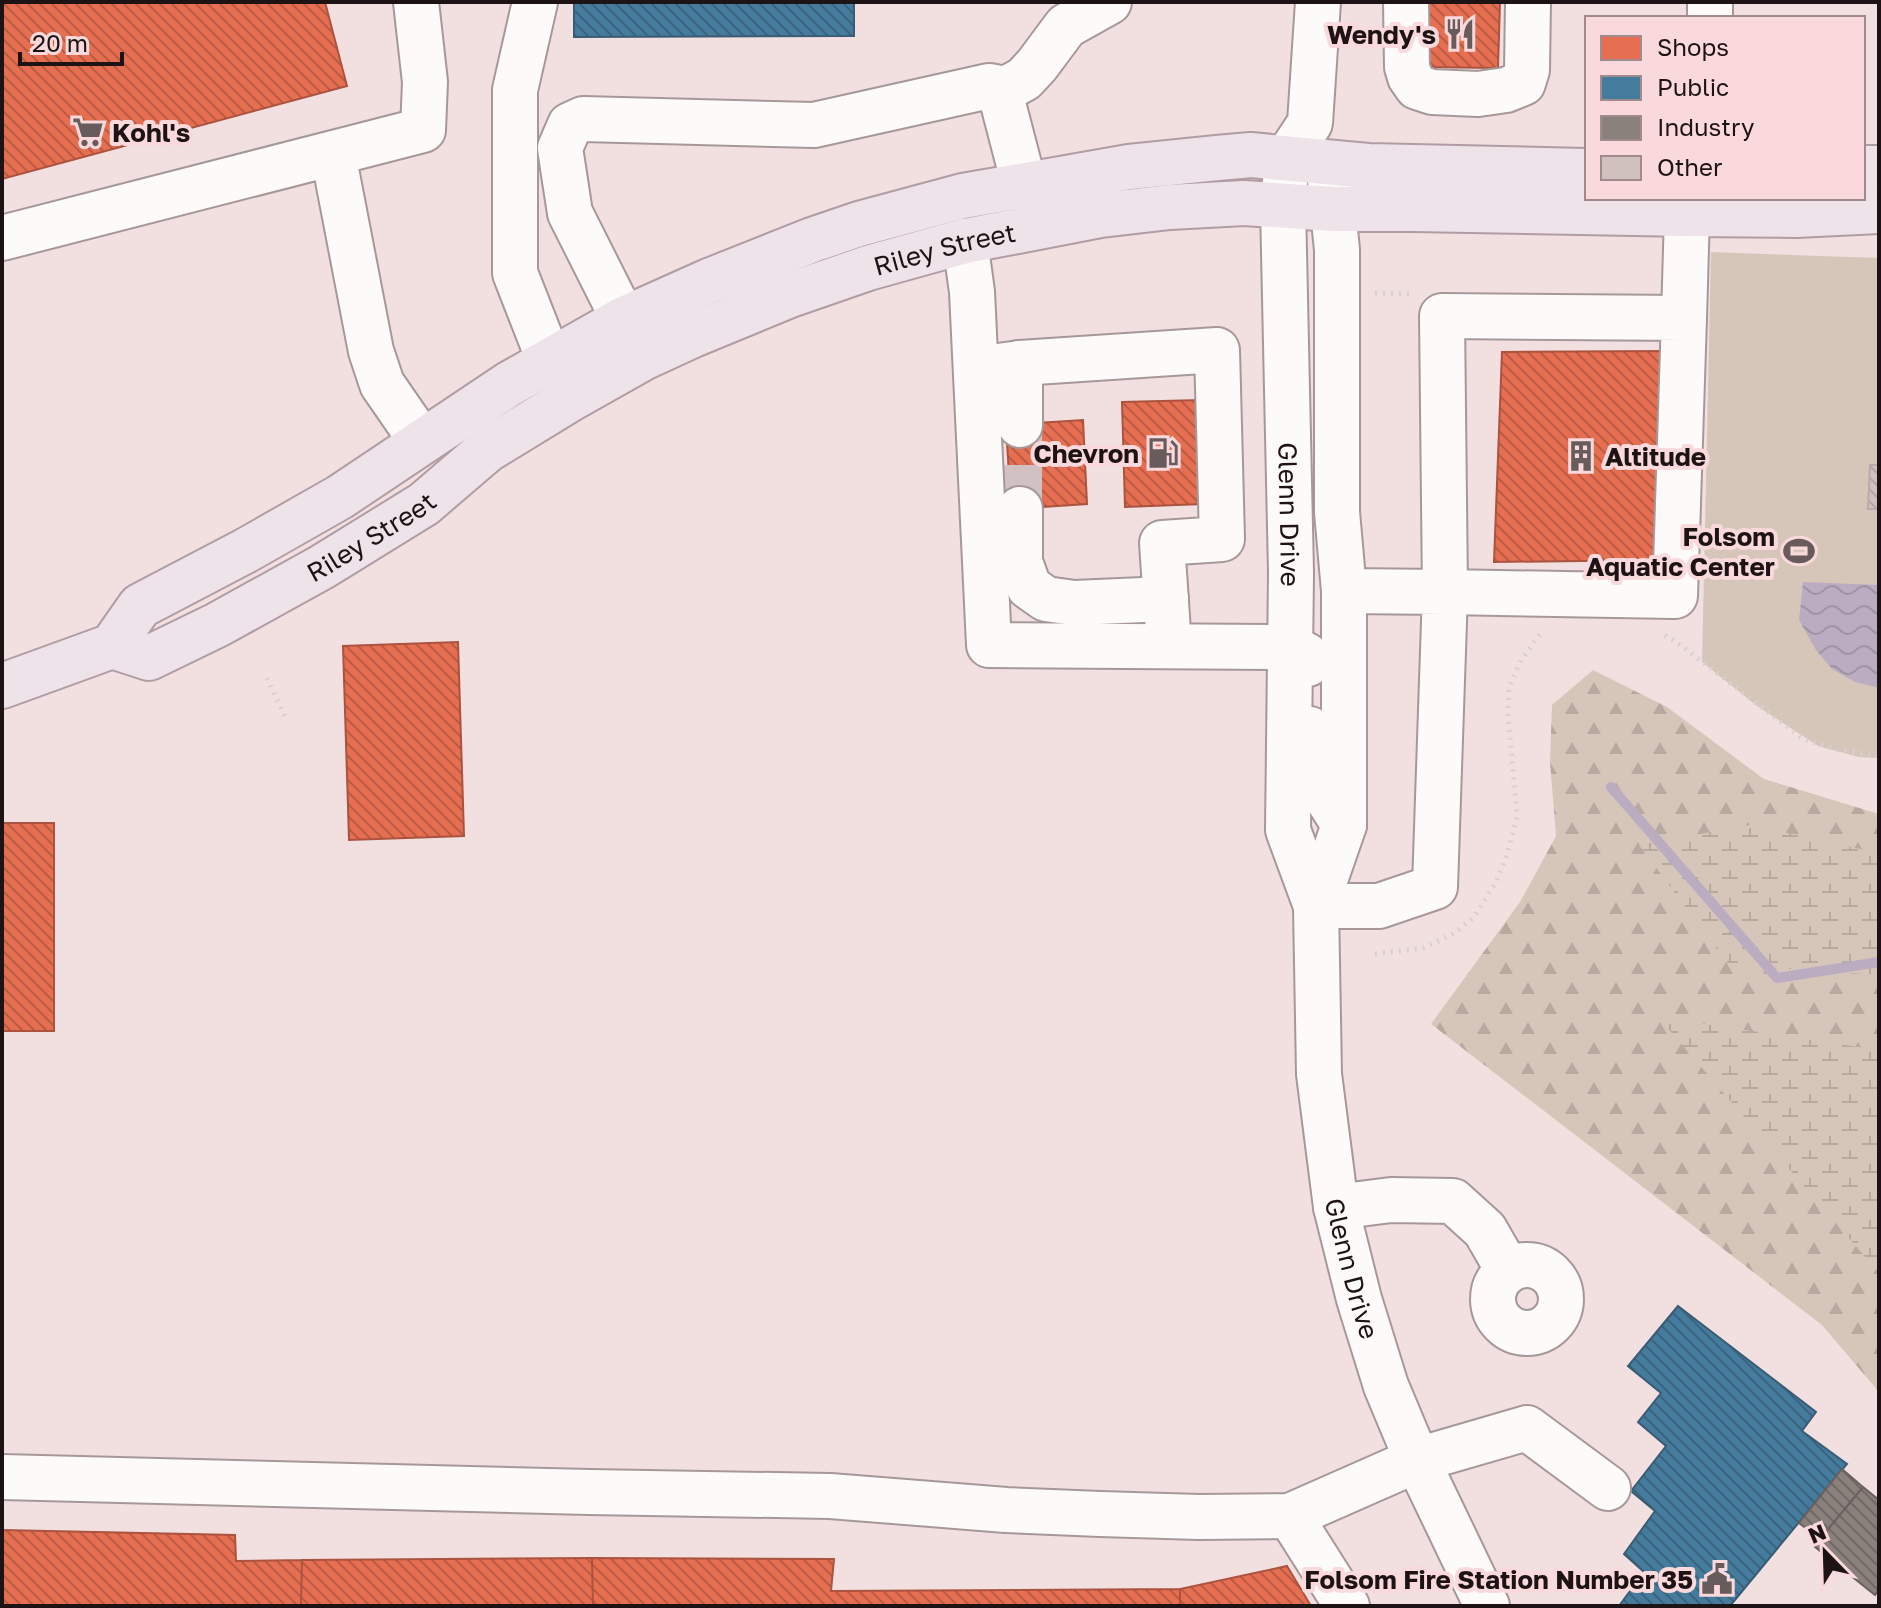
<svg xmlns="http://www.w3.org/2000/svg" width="1881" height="1608" font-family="'Golos Text',sans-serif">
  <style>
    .green { fill: #d6c6ba }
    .forest { fill: url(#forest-firs) }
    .wetland { fill: url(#wetland-marsh) }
    .water { fill: url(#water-waves) }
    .shops { fill: url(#shops-back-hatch); stroke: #ab533f; stroke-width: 2 }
    .public { fill: url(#public-back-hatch); stroke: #395c74; stroke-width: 2 }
    .industry { fill: url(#industry-back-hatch); stroke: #6a605d; stroke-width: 2 }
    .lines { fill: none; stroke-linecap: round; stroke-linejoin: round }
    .stream { stroke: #bcacc2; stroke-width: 10 }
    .building { fill: url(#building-back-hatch); stroke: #b8aba9; stroke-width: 2 }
    .minor-tunnel { stroke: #d2c1c2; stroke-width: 44; stroke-dasharray: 44 22; stroke-linecap: butt }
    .minor-casing { stroke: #a69899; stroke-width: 48 }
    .major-casing { stroke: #b19ca4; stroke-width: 48 }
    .path { stroke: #d6d1d1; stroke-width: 5; stroke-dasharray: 2 6; stroke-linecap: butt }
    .minor { stroke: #fdfafa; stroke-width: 44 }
    .major { stroke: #ede3e8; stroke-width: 44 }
    .labels { text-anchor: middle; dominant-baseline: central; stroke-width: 8; stroke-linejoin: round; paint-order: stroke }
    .poi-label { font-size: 26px; font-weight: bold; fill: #1e1314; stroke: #f9d9db; text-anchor: end }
    .street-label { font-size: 26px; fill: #1e1314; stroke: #f9d9db }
  </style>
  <defs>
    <pattern id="forest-firs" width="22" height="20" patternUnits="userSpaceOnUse" patternTransform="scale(2)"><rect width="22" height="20" fill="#d6c6ba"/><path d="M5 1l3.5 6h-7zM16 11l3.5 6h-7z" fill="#b7a99f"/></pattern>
    <pattern id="wetland-marsh" width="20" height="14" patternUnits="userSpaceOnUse" patternTransform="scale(2)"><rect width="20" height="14" fill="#d6c6ba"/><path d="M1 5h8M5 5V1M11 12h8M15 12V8" fill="none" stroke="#b7a99f"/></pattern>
    <pattern id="water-waves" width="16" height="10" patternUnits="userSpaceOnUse" patternTransform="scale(2)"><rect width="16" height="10" fill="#bcacc2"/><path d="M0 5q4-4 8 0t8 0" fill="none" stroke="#a193a6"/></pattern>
    <pattern id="shops-back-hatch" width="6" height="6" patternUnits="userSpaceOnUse" patternTransform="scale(2)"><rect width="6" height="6" fill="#e76f51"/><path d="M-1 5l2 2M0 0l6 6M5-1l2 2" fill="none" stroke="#bb5a42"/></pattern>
    <pattern id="public-back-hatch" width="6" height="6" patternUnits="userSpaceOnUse" patternTransform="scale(2)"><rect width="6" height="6" fill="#457b9d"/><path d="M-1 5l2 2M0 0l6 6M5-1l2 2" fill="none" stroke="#39647f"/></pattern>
    <pattern id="industry-back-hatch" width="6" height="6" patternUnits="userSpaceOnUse" patternTransform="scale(2)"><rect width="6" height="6" fill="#8a817c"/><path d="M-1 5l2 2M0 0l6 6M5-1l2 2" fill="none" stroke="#706864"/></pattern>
    <pattern id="building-back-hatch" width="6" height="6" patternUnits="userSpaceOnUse" patternTransform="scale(2)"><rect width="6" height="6" fill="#d0c1bf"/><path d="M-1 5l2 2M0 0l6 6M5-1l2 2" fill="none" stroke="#b2a5a3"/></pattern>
  </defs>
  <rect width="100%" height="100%" fill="#f2e0e1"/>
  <!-- green -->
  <path class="green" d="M 1711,252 L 1879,258 L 1879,758 L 1859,757 L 1818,746 L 1757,706 L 1702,662 Z"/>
  <!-- forest -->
  <path class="forest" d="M 1593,670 L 1667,707 L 1764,779 L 1879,814 L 1879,1392 L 1822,1325 L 1431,1024 L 1520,902 L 1556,836 L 1550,762 L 1552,705 Z"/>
  <!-- wetland -->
  <path class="wetland" d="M 1750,825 L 1879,853 L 1879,975 L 1729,965 L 1639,845 Z
    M 1658,1017 L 1879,1050 L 1879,1273 Z"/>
  <!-- water -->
  <path class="water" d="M 1803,582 L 1879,585 L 1879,688 L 1855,682 L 1832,669 L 1816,650 L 1799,620 Z"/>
  <!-- shops -->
  <path class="shops" d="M 2,2 L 325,2 L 347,86 L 2,179 Z
    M 1422,2 L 1500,2 L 1498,68 L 1421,67 Z
    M 1666,351 L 1660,560 L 1494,562 L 1502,352 Z
    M 1201,400 L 1203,504 L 1125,507 L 1122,402 Z
    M 1083,420 L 1087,504 L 1011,509 L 1006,425 Z
    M 458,642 L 464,836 L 349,840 L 343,646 Z
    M 2,823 L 54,823 L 54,1031 L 2,1031 Z
    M 2,1530 L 235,1535 L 236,1561 L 302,1560 L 301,1606 L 2,1606 Z
    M 592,1558 L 834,1559 L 831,1591 L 1180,1589 L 1180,1606 L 593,1606 Z
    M 592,1558 L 593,1606 L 301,1606 L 302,1560 Z
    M 1287,1566 L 1311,1606 L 1180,1606 L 1180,1589 Z"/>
  <!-- public -->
  <path class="public" d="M 574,2 L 854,2 L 854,36 L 574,37 Z
    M 1678,1306 L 1816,1412 L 1802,1431 L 1847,1464 L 1730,1606 L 1619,1606 L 1644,1572 L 1624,1554 L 1655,1511 L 1631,1491 L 1666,1446 L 1638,1422 L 1661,1393 L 1628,1366 Z"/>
  <!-- industry -->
  <path class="industry" d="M 1842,1469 L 1863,1487 L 1820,1539 L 1799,1523 Z
    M 1863,1487 L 1879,1500 L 1879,1589 L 1875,1595 L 1814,1546 Z"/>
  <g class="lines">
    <!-- stream -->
    <path class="stream" d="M 1611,787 L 1777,978 L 1879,962"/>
  </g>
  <!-- building -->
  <path class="building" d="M 1870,465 L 1879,465 L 1879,509 L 1868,509 Z"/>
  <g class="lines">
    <!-- minor-tunnel -->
    <path class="minor-tunnel" d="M 1020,509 L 1020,425"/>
    <defs>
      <g id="minor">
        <path d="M 535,2 L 515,90 L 515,273 L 549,360"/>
        <path id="s1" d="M 1318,2 L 1310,123 L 1287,158 L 1283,206 L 1291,573 L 1288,830 L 1316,906 L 1319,1074 L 1336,1207 L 1359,1299 L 1386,1386 L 1417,1460 L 1487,1606"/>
        <path d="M 1406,2 L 1407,67 L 1410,77 L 1417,87 L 1432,92 L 1478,94 L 1506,90 L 1523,83 L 1527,70 L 1528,2"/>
        <path d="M 1710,18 L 1710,2"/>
        <path d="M 1000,92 L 1024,79 L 1037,65 L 1066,26 L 1109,2"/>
        <path d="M 333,154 L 371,351 L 382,384 L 422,442"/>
        <path d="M 2,238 L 423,130 L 425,82 L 416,2"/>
        <path d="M 965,241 L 972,292 L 989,645 L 1290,647 L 1306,655 L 1308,664"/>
        <path d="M 1442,316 L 1684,318 L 1675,596 L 1445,592 Z"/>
        <path d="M 1684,318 L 1687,214"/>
        <path d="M 641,354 L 570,213 L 560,148 L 570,125 L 583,119 L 814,125 L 989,86 L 995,87 L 1000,92 L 1024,184"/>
        <path d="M 976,369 L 1020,363 L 1217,350 L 1222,539 L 1162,543 L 1169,646"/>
        <path d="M 1020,425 L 1020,363"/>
        <path d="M 1020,509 L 1020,562 L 1029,587 L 1046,599 L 1074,603 L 1166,599"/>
        <path d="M 1310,729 L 1314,777 L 1344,825"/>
        <path d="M 1316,906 L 1344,825 L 1344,591 L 1337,512 L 1337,250 L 1329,170"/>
        <path d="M 1316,906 L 1379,906 L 1435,887 L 1445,592 L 1344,591"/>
        <path d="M 1336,1207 L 1391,1200 L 1453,1201 L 1485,1230 L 1508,1270"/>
        <circle cx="1527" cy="1299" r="34"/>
        <path d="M 2,1477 L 589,1492 L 830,1496 L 1006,1510 L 1100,1514 L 1199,1517 L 1290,1516 L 1417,1460 L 1527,1428 L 1608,1488"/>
        <path d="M 1290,1516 L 1347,1606"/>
      </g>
      <g id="major">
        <path d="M 1863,168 L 1879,168"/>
        <path id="s2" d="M 112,646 L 149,658 L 217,625 L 322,567 L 424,504 L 487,450 L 572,398 L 643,358 L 693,335 L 790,295 L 868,268 L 965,241 L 1101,215 L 1170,207 L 1244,203 L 1333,209 L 1412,209 L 1687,214 L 1796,215 L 1879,211"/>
        <path d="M 2,686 L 112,646 L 140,606 L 245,551 L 340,497 L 509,384 L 624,319 L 709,281 L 812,240 L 859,224 L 963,196 L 1129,167 L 1217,158 L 1251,155 L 1368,166 L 1587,171"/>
      </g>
    </defs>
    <!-- minor casing -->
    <use href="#minor" class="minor-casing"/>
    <!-- major casing -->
    <use href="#major" class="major-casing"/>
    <!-- path -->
    <path class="path" d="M 1375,293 L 1409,294 L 1412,291
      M 1665,635 L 1683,647 L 1803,739 L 1838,750 L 1879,755
      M 267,678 L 287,721
      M 1375,954 L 1423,948 L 1455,933 L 1475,916 L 1496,882 L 1507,855 L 1517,817 L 1508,713 L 1509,687 L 1521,660 L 1541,633"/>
    <!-- minor -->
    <use href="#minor" class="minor"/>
    <!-- major -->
    <use href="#major" class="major"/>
  </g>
  <!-- icons -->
  <defs>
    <symbol id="restaurant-bare" viewBox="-9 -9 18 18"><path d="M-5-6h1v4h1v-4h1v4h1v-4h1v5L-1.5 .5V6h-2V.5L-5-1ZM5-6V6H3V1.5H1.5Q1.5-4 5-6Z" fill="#685b5c" stroke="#f9d9db" stroke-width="2.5" paint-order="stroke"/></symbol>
    <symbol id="supermarket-bare" viewBox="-9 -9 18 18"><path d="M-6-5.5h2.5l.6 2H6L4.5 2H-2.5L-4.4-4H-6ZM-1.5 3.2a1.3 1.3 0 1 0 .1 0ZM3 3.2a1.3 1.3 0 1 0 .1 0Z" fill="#685b5c" stroke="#f9d9db" stroke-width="2.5" paint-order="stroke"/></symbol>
    <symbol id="fuel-bare" viewBox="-9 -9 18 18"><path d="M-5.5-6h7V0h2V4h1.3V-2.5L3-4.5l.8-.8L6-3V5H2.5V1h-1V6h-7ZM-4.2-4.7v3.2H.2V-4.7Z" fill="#685b5c" stroke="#f9d9db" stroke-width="2.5" paint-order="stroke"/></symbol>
    <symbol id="building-bare" viewBox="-9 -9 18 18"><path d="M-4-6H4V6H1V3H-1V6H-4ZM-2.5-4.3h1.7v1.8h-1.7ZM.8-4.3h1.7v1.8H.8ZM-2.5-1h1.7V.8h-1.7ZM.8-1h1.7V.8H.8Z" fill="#685b5c" stroke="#f9d9db" stroke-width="2.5" paint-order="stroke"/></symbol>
    <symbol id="stadium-bare" viewBox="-9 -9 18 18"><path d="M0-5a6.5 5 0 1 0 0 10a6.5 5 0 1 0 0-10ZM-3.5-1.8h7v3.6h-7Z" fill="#685b5c" stroke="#f9d9db" stroke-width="2.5" paint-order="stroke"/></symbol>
    <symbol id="civic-bare" viewBox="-9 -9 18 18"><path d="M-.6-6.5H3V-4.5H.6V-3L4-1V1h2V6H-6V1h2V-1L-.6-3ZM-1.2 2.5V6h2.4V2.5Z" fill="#685b5c" stroke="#f9d9db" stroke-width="2.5" paint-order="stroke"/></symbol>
  </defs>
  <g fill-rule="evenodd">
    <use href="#restaurant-bare" x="1438" y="12" width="44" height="44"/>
    <use href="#supermarket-bare" x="66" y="110" width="44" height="44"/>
    <use href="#fuel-bare" x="1141" y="431" width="44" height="44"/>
    <use href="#building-bare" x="1559" y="434" width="44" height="44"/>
    <use href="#stadium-bare" x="1777" y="529" width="44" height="44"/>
    <use href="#civic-bare" x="1695" y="1557" width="44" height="44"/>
  </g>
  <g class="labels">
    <!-- poi labels -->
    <g class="poi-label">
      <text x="1436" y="34">Wendy's</text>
      <text x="112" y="132" text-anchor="start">Kohl's</text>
      <text x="1139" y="453">Chevron</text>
      <text x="1605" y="456" text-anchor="start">Altitude</text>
      <text x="1775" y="536">Folsom<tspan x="1775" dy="30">Aquatic Center</tspan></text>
      <text x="1693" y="1579">Folsom Fire Station Number 35</text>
    </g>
    <!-- street labels -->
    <g class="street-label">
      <text stroke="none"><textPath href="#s2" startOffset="940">Riley Street</textPath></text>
      <text stroke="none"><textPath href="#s1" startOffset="520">Glenn Drive</textPath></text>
      <text stroke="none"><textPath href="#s2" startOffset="292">Riley Street</textPath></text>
      <text stroke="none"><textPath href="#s1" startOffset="1282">Glenn Drive</textPath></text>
    </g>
  </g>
  <!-- border -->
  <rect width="1881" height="1608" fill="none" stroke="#1e1314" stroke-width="8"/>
  <!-- legend -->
  <rect x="1585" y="16" width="280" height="184" fill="#f9d9db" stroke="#a18a8b" stroke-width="2"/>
  <rect x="1601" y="36" width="40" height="24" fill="#e76f51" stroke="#a18a8b" stroke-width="2"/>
  <text x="1657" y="56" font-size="24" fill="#1e1314">Shops</text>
  <rect x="1601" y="76" width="40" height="24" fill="#457b9d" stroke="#a18a8b" stroke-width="2"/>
  <text x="1657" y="96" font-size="24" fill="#1e1314">Public</text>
  <rect x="1601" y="116" width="40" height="24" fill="#8a817c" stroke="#a18a8b" stroke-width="2"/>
  <text x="1657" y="136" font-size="24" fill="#1e1314">Industry</text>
  <rect x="1601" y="156" width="40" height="24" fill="#d0c1bf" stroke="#a18a8b" stroke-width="2"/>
  <text x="1657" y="176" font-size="24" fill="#1e1314">Other</text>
  <!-- north arrow -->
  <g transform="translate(1825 1552) rotate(337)" stroke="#f9d9db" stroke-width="6" paint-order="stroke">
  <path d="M0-6L14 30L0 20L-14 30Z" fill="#1e1314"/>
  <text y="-12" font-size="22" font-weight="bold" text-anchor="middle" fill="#1e1314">N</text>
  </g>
  <!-- scale -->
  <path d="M20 52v12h102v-12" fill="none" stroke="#1e1314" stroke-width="4"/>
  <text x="32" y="52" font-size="24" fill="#1e1314" stroke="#f9d9db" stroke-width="6" paint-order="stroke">20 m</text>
</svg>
